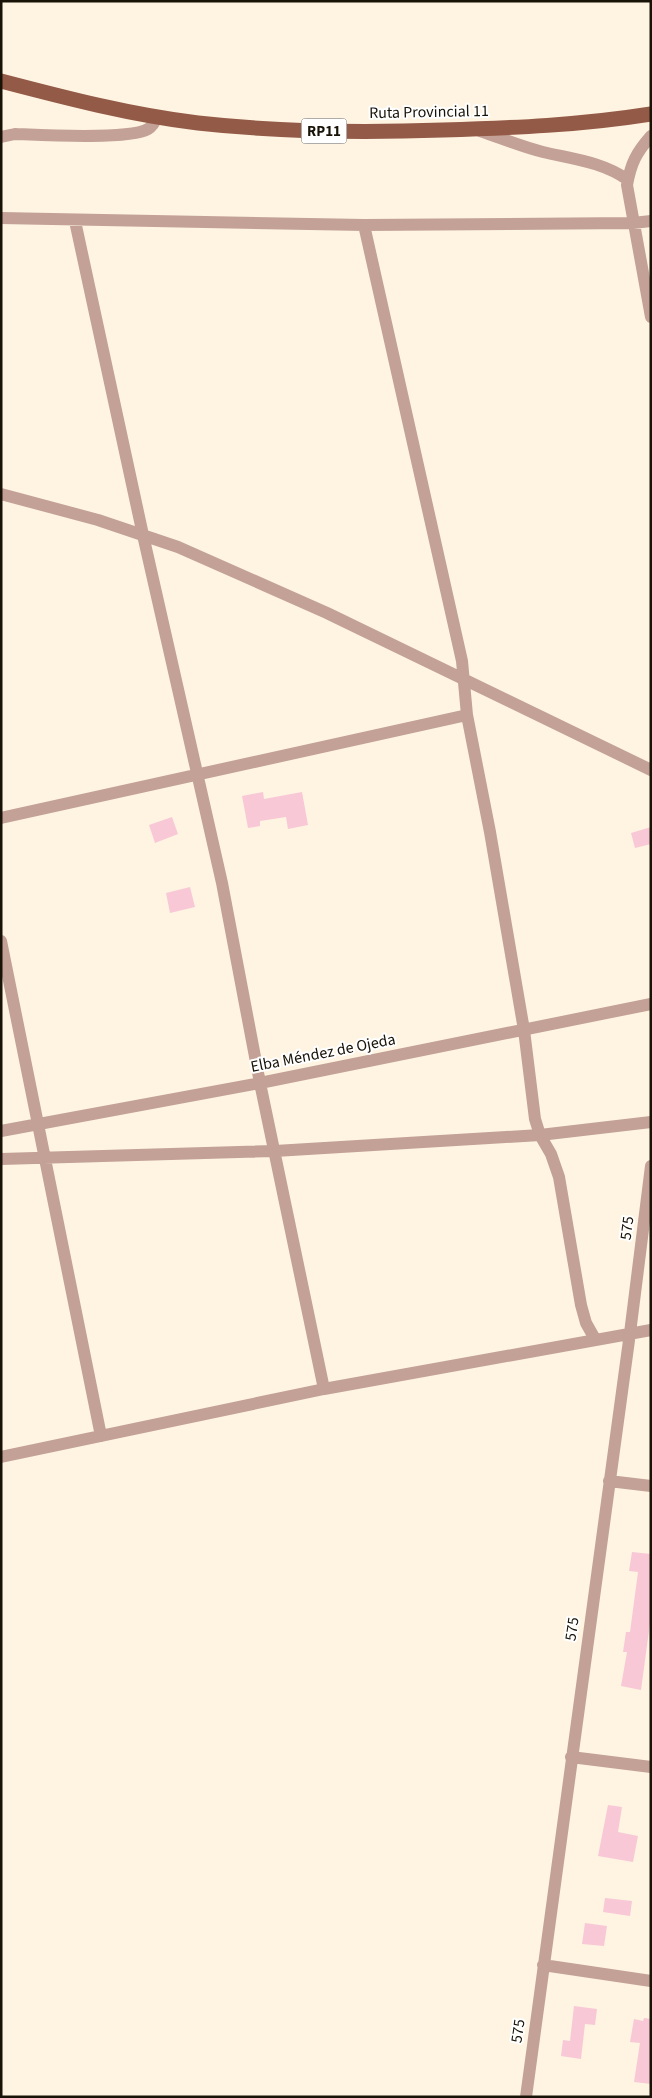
<svg xmlns="http://www.w3.org/2000/svg" width="652" height="2098" font-family="'Source Sans 3',sans-serif">
  <style>
    .building { fill: #f8c8d7 }
    .lines { fill: none; stroke-linecap: round; stroke-linejoin: round }
    .street { stroke: #c3a196; stroke-width: 12 }
    .primary { stroke: #945a48; stroke-width: 15 }
    .labels { text-anchor: middle; dominant-baseline: central; stroke-width: 4; stroke-linejoin: round; paint-order: stroke }
    .shield { fill: #fff; stroke: #5d5951; stroke-width: 1 }
    .shield-label { font-size: 15px; font-weight: bold; fill: #181207 }
    .street-label { font-size: 16px; fill: #181207; stroke: #fff }
  </style>
  <rect width="100%" height="100%" fill="#fef4e1"/>
  <!-- building -->
  <path class="building" d="M 263,792 L 264,799 L 302,792 L 308,825 L 288,829 L 286,817 L 260,821 L 260,826 L 248,828 L 242,796 Z
    M 172,817 L 178,834 L 155,843 L 149,825 Z
    M 651,827 L 651,844 L 635,848 L 631,833 Z
    M 190,887 L 195,907 L 170,913 L 166,893 Z
    M 632,1552 L 651,1554 L 651,1616 L 641,1690 L 621,1686 L 627,1652 L 623,1652 L 626,1632 L 630,1632 L 638,1572 L 629,1571 Z
    M 608,1805 L 622,1807 L 618,1832 L 638,1836 L 633,1862 L 598,1856 Z
    M 605,1898 L 632,1901 L 630,1916 L 603,1912 Z
    M 585,1923 L 607,1926 L 604,1946 L 582,1944 Z
    M 574,2006 L 597,2009 L 595,2025 L 585,2024 L 581,2059 L 561,2056 L 563,2040 L 570,2041 Z
    M 644,2018 L 651,2019 L 651,2084 L 634,2082 L 640,2043 L 630,2042 L 634,2019 L 643,2021 Z"/>
  <g class="lines">
    <!-- street -->
    <path class="street" d="M 480,131 C 501,138 522,147 543,152 C 573,159 603,162 628,180
      M 651,136 C 636,153 631,163 627,185 L 651,317
      M 1,137 L 15,134 C 41,135 129,140 148,129 C 153,126 155,122 157,117
      M 1,218 L 364,225 L 633,223 L 651,221
      M 75,221 L 143,535 L 222,883 L 260,1083 L 324,1389
      M 364,225 L 462,661 L 467,715 L 490,832 L 524,1030 L 535,1119 L 540,1135 L 551,1154 L 559,1177 L 581,1305 L 586,1323 L 595,1339
      M 1,494 L 98,520 L 178,547 L 327,613 L 651,770
      M 1,818 L 467,715
      M 1,941 L 101,1436
      M 1,1131 L 260,1083 L 651,1004
      M 1,1159 L 275,1151 L 540,1135 L 651,1122
      M 1,1457 L 324,1389 L 651,1330
      M 609,1481 L 651,1486
      M 571,1757 L 651,1767
      M 543,1965 L 651,1981
      M 526,2097 L 630,1333 L 651,1166"/>
    <!-- primary -->
    <path class="primary" d="M 1,81 C 66,98 131,115 198,123 C 279,132 361,133 443,130 C 513,128 582,125 651,114"/>
  </g>
  <g class="labels">
    <!-- shield labels -->
    <rect class="shield" x="301.5" y="118.5" width="45" height="25" rx="4"/>
    <g class="shield-label">
      <text x="324" y="131">RP11</text>
    </g>
    <!-- street labels -->
    <g class="street-label">
      <text transform="translate(429 112) rotate(-1)">Ruta Provincial 11</text>
      <text transform="translate(323 1053) rotate(-11)">Elba Méndez de Ojeda</text>
      <text transform="translate(627 1228) rotate(-83)">575</text>
      <text transform="translate(572 1629) rotate(-82)">575</text>
      <text transform="translate(518 2031) rotate(-82)">575</text>
    </g>
  </g>
  <!-- border -->
  <rect width="652" height="2098" fill="none" stroke="#181207" stroke-width="5"/>
</svg>
